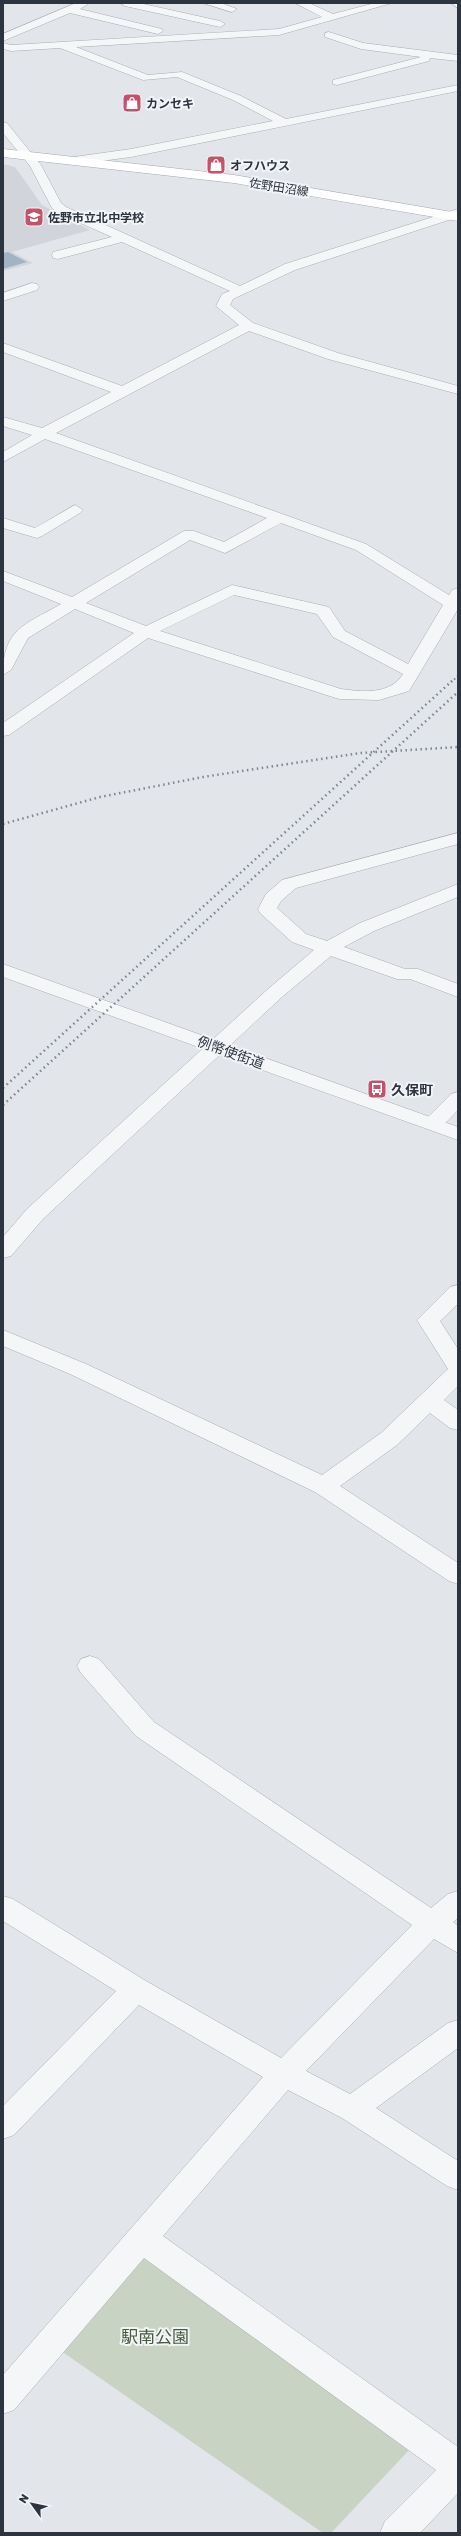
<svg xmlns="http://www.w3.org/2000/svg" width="461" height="2536" font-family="'Golos Text','Noto Sans JP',sans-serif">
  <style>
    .built { fill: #d1d5db }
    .green { fill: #c8d3c4 }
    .water { fill: #a1b4c6 }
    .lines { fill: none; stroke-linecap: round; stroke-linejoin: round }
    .minor-casing { stroke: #a8acb4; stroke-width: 1 }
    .tertiary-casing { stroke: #a8acb4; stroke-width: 1 }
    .primary-casing { stroke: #a3aab4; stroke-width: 1 }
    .minor { fill: #f5f6f8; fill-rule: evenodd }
    .tertiary { fill: #f5f6f8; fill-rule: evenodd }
    .primary { fill: #fff; fill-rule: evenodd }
    .rail-far1 { stroke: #7d8692; stroke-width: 2; stroke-dasharray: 1.5 2.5; stroke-linecap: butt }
    .rail { stroke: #7d8692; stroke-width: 2.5; stroke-dasharray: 1.5 3.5; stroke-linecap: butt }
    .labels { text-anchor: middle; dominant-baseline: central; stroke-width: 4; stroke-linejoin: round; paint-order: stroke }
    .far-poi-label { font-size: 12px; font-weight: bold; fill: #2c3440; stroke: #f2f4f7; text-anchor: start }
    .far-street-label { font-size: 12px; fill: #2c3440; stroke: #f2f4f7 }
    .street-label { font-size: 14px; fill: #2c3440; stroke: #f2f4f7 }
    .poi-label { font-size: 14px; font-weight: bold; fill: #2c3440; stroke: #f2f4f7; text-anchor: start }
    .near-park-label { font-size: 17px; fill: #425b3a; stroke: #f2f4f7 }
  </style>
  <rect width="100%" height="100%" fill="#e2e5ea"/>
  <!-- built -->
  <path class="built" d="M 3,164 L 15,167 L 42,205 L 90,230 L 12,252 L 33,263 L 3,271 Z"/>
  <!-- green -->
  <path class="green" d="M 145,2246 L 412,2447 L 331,2533 L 323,2533 L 54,2346 Z"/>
  <!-- water -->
  <path class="water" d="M 8,252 L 27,262 L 3,269 L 3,253 Z"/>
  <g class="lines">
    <defs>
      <path id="minor" d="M 76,3 L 88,4 L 80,9 L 162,29 L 163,31 L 158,34 L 70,13 L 3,41 L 3,34 Z
        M 120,3 L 139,3 L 220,21 L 225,24 L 220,27 L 125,6 Z
        M 203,3 L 221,3 L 237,9 L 232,12 Z
        M 295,3 L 309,3 L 333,14 L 375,3 L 392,3 L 279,35 L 76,47 L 148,75 L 182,72 L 241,96 L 286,119 L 458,85 L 458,91 L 131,157 L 78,164 L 74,163 L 74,157 L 131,149 L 273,121 L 233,100 L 177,77 L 143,80 L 60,48 L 11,51 L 3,49 L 3,43 L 11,45 L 279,29 L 322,17 Z
        M 451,3 L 458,3 L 458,8 Z
        M 329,32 L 363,43 L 458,55 L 458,61 L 430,58 L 429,61 L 337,85 L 333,84 L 333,80 L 421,57 L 361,49 L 325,37 L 325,33 Z
        M 3,122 L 7,123 L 41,165 L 61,203 L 66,207 L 240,286 L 285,264 L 458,209 L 458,217 L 295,270 L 233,299 L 230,305 L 253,323 L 338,353 L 458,386 L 458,394 L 328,359 L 249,331 L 56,433 L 366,544 L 449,595 L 452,590 L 458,588 L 458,609 L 409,691 L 379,700 L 339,699 L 148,638 L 9,735 L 3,736 L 3,723 L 134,633 L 75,609 L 28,638 L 11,670 L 3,675 C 3,628 25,625 61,604 L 3,581 L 3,571 L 72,597 L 184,531 L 194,531 L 224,542 L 267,518 L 45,439 L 3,462 L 3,452 L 32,435 L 3,426 L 3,417 L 42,428 L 111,392 L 3,352 L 3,343 L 122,386 L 239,325 L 216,306 L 222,294 L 230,291 L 122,242 L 58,259 L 53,258 L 52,255 L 53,252 L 112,237 L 58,213 L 52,208 L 30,166 L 3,133 ZM 281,523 L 356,550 L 443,605 L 408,664 L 345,631 L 329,607 L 232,585 L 146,626 L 86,603 L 190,540 L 225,553 ZM 234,595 L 317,614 L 333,637 L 403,674 C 390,695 363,692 341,689 L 160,631 Z
        M 32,283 L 37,284 L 39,287 L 37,290 L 3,301 L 3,293 Z
        M 75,505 L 83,510 L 80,513 L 42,536 L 37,538 L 3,528 L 3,518 L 35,528 Z
        M 458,833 L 458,844 L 296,888 L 281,901 L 277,908 L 306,934 L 327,941 L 360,923 L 458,884 L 458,897 L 374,931 L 344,947 L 405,969 L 418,969 L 458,984 L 458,997 L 410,979 L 397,979 L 331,956 L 282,997 L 43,1219 L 11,1256 L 3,1258 L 3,1237 L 27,1209 L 268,989 L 314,950 L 292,942 L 260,913 L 258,909 L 266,894 L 282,880 Z
        M 458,1092 L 458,1110 C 448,1120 440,1132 425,1128 L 422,1124 L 425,1120 L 451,1094 Z
        M 458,1285 L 458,1304 L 440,1321 L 458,1349 L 458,1386 L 444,1400 L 458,1410 L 458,1430 L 450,1428 L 430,1413 L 397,1445 L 340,1486 L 458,1563 L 458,1584 L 449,1581 L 315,1492 L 70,1374 L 3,1346 L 3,1330 L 86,1364 L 322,1475 L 381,1433 L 448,1369 L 417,1320 L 450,1287 Z
        M 90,1656 L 99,1659 L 154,1722 L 431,1908 L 448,1894 L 458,1891 L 458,1918 L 453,1922 L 458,1926 L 458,1953 L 434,1939 L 306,2071 L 350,2094 L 448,2023 L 458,2020 L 458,2048 L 376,2108 L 458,2161 L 458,2190 L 447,2186 L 342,2118 L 288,2090 L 163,2236 L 458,2447 L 458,2493 L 420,2533 L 380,2533 L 385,2521 L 436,2470 L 144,2258 L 14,2410 L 3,2414 L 3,2375 L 263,2077 L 139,2005 L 14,2135 L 3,2139 L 3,2106 L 116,1991 L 3,1921 L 3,1896 L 13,1899 L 146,1981 L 281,2058 L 412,1925 L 136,1736 L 81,1673 L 77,1666 L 81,1659 Z"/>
      <path id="tertiary" d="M 3,964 L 458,1127 L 458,1140 L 3,977 Z"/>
      <path id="primary" d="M 3,149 L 234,175 L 458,213 L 458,221 L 234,183 L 3,157 Z"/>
    </defs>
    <!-- minor casing -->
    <use href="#minor" class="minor-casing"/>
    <!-- tertiary casing -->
    <use href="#tertiary" class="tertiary-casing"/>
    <!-- primary casing -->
    <use href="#primary" class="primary-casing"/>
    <!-- minor -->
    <use href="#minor" class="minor"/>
    <!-- tertiary -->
    <use href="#tertiary" class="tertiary"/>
    <!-- primary -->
    <use href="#primary" class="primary"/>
    <!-- rail-far1 -->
    <path class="rail-far1" d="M 451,682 L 458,676"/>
    <!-- rail -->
    <path class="rail" d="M 3,824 L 100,797 L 203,777 L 361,753 L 458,747
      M 3,1088 L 452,681
      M 3,1105 L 458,692"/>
  </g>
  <!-- icons -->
  <defs>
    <symbol id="shop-square" viewBox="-11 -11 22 22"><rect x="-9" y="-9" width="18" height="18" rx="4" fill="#c35368" stroke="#f2f4f7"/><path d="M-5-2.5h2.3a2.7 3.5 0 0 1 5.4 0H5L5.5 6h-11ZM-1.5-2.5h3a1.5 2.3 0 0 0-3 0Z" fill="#fff"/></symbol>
    <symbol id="school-square" viewBox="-11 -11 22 22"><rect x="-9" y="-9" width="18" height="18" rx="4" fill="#c35368" stroke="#f2f4f7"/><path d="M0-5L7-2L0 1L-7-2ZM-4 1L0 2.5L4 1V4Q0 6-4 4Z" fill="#fff"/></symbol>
    <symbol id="bus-square" viewBox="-11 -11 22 22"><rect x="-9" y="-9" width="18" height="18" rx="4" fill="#c35368" stroke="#f2f4f7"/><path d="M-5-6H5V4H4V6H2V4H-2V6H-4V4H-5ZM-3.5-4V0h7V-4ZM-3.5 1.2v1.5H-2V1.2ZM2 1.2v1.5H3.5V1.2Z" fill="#fff"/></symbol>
  </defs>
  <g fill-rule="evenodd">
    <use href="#shop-square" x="121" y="92" width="22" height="22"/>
    <use href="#shop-square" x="205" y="154" width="22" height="22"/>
    <use href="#school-square" x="23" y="206" width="22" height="22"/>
    <use href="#bus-square" x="366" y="1078" width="22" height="22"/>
  </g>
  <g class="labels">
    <!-- far-poi labels -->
    <g class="far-poi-label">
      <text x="146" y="103">カンセキ</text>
      <text x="230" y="165">オフハウス</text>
      <text x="48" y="217">佐野市立北中学校</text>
    </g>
    <!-- far-street labels -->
    <g class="far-street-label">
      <text transform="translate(279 187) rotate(9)">佐野田沼線</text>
    </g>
    <!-- street labels -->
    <g class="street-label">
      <text transform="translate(231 1052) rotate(20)">例幣使街道</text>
    </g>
    <!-- poi labels -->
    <g class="poi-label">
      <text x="391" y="1089">久保町</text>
    </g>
    <!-- near-park labels -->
    <g class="near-park-label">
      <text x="155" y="2336">駅南公園</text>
    </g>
  </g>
  <!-- border -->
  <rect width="461" height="2536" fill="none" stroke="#2c3440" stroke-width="8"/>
  <!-- north arrow -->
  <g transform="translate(32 2504) rotate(303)" stroke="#f2f4f7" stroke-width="3" paint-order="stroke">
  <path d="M0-3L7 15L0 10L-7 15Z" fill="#2c3440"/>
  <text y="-6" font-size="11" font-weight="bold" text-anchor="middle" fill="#2c3440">N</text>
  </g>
</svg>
